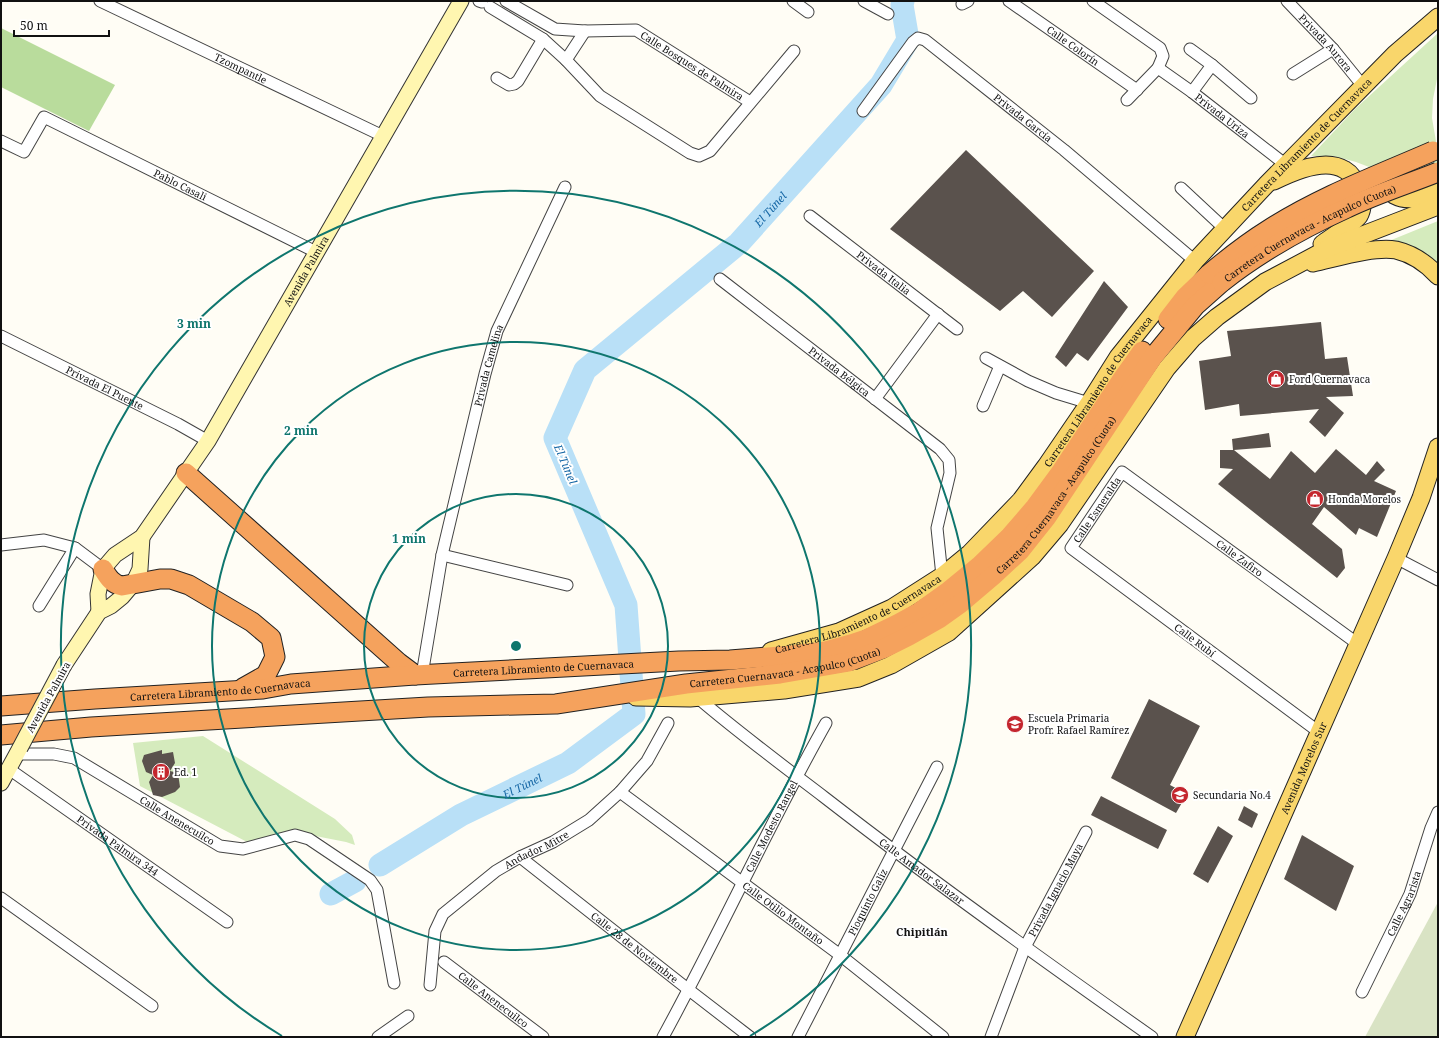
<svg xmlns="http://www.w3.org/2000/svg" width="1439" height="1038" font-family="'Noto Serif',serif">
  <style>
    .green { fill: #d5ebbd }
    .forest { fill: #b9dc9c }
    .cemetery { fill: #d9e3c4 }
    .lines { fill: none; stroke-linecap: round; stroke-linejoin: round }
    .river { stroke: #b9e0f7; stroke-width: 23 }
    .building { fill: #5a524d }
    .street-casing { stroke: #444; stroke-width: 13 }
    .secondary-casing { stroke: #333; stroke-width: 17 }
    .primary-casing { stroke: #222; stroke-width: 19 }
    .highway-casing { stroke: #222; stroke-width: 21 }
    .street { stroke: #fff; stroke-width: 11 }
    .secondary { stroke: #fff6b0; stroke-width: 15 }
    .primary { stroke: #f9d66b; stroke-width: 17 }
    .highway { stroke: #f5a25d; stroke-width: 19 }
    .secondary-bridge-casing { stroke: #333; stroke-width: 17; stroke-linecap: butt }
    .highway-bridge-casing { stroke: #222; stroke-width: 21; stroke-linecap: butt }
    .secondary-bridge { stroke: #fff6b0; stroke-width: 15 }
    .highway-bridge { stroke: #f5a25d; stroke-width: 19 }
    .ring { fill: none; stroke: #0f766e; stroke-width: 2 }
    .labels { text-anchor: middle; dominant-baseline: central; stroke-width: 4; stroke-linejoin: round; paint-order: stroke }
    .street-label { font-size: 10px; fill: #111; stroke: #fff }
    .poi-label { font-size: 10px; fill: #111; stroke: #fff; text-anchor: start }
    .water-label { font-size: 11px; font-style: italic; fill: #1768a6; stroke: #fff }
    .neighbourhood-label { font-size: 11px; font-weight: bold; fill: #111; stroke: #fff }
    .centre { fill: #0f766e; stroke: #fff; stroke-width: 2 }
    .ring-label { font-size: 12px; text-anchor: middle; font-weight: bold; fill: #0f766e; stroke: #fff; stroke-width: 4; stroke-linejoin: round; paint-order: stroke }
  </style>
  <rect width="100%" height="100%" fill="#fffdf5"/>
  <!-- green -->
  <path class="green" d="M 1438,33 L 1438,74 L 1433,99 L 1432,118 L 1438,153 L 1438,181 L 1392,180 L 1377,170 L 1356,162 L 1333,156 L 1311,156 L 1355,109 Z
    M 1438,221 L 1438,264 L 1384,243 Z
    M 203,736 L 335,819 L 352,835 L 355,845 L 346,842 L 295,832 L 249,843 L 140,786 L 133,743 Z"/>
  <!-- forest -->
  <path class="forest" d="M 1,28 L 115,85 L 89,131 L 1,87 Z"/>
  <!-- cemetery -->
  <path class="cemetery" d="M 1438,902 L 1438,1037 L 1365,1037 Z"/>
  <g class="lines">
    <!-- river -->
    <g class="river">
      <path id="s1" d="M 380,865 L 461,815 L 568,763 L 634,714 L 626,605 L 555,438 L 585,370 L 739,243 L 881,85 L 908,40 L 902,5 L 903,1"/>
      <path d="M 331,894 L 355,881"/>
    </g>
  </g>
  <!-- building -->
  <path class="building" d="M 966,150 L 1094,271 L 1052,317 L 1023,291 L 1000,311 L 890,229 Z
    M 1104,281 L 1128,307 L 1088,361 L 1077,353 L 1066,367 L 1055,357 Z
    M 1321,322 L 1325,359 L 1347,357 L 1353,396 L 1326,397 L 1344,413 L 1325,437 L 1309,422 L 1319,409 L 1240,416 L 1239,404 L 1205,410 L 1199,361 L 1231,356 L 1227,331 Z
    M 1269,433 L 1271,447 L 1234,450 L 1270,479 L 1291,451 L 1315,473 L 1336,449 L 1366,475 L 1377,461 L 1385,470 L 1374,481 L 1396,491 L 1377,537 L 1359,528 L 1356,535 L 1324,507 L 1312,524 L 1342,549 L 1345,568 L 1337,578 L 1218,484 L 1233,469 L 1220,468 L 1220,450 L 1233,450 L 1232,439 Z
    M 1149,699 L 1200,726 L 1170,785 L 1187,794 L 1176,813 L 1111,778 Z
    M 162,750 L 162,754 L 173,752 L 175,763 L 170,771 L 178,773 L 180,787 L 175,792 L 162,797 L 153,795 L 149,782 L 153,775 L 146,772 L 142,761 L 144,755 Z
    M 1101,796 L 1167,830 L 1158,849 L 1091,815 Z
    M 1244,806 L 1258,814 L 1252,828 L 1238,820 Z
    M 1218,826 L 1233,836 L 1208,883 L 1193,874 Z
    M 1302,835 L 1354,866 L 1336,911 L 1284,879 Z"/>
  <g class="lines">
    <defs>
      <g id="street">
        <path id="s2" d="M 100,1 L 383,136"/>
        <path d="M 479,1 L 482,2"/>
        <path id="s3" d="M 506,1 L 555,29 L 585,31 L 636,30 L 750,102"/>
        <path d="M 793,1 L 808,12"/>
        <path d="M 864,1 L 888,14"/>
        <path id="s4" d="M 1009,1 L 1137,90"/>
        <path d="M 1093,1 L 1160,48 L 1163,56 L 1158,68 L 1127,100"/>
        <path id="s5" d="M 1287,1 L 1333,49 L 1363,86"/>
        <path d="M 962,4 L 968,1"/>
        <path d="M 490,7 L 543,39 L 566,60 L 600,96 L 690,153 L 699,156 L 710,151 L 794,51"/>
        <path d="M 1190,49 L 1212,65 L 1251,98"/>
        <path d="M 566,60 L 585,31"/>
        <path id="s6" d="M 1158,68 L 1192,92 L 1286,165"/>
        <path d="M 1293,74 L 1333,49"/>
        <path d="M 497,78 L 509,85 L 514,84 L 518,81 L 543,39"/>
        <path d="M 1192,92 L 1212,65"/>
        <path id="s7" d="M 863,111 L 913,42 L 918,38 L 925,40 L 1064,150 L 1195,261"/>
        <path id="s8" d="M 1,141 L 24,152 L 44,117 L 316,252"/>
        <path d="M 1181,188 L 1225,229"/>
        <path id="s9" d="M 810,216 L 957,329"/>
        <path id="s10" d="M 720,279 L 940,449 L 949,460 L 950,473 L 937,528 L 942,576"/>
        <path id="s11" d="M 1,336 L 178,424 L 208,441"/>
        <path d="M 986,358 L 1028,381 L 1056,393 L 1089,403"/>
        <path d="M 875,399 L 938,314"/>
        <path d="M 983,406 L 1000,366"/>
        <path d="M 1,545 L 44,540 L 75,548 L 103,569"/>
        <path d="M 442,555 L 567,585"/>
        <path d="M 1396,558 L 1438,580"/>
        <path d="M 39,606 L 75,548"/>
        <path id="s12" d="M 422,675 L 442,555 L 485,374 L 497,331 L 565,187"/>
        <path id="s13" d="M 698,698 C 739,733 782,765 824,797 C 931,880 1041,959 1152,1037"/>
        <path id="s14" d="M 1319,732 L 1071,548 L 1122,472 L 1358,644"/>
        <path id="s15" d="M 17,754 L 54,754 L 74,758 L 220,846 L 243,849 L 295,835 L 309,839 L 370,880 L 377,890 L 394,983"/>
        <path id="s16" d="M 9,769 L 227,922"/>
        <path id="s17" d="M 620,792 L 840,955 L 943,1037"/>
        <path id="s18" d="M 520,857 L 689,990 L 750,1037"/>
        <path d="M 1,898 L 152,1006"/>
        <path id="s19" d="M 444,962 L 543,1037"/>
        <path id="s20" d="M 430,985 L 435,931 L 443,914 L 496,871 L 520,857 L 553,842 L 589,820 L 620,792 L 647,761 L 668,723"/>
        <path id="s21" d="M 1362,992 L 1410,894 L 1431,828 L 1438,812"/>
        <path d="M 378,1037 L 408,1016"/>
        <path id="s22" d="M 663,1037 C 720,933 768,826 826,723"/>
        <path id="s23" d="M 798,1037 L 937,767"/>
        <path id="s24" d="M 991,1037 L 1025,947 L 1086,832"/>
      </g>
      <g id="secondary">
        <path id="s25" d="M 99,612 L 98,594 L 103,569 L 115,555 L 142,537 L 208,441 L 461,1"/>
        <path d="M 64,665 L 99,612 L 111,606 L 122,597 L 133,584 L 140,569 L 142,537"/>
        <path d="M 1,783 L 20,748"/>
      </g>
      <g id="primary">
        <path d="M 1274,181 C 1292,172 1325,157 1345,170 C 1352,174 1356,182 1360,189 C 1364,196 1363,209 1359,216 C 1354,223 1330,238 1322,244"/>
        <path d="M 1381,185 C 1386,188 1390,192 1394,195 C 1409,203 1423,197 1438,191"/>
        <path d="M 1313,263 C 1336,258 1374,246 1396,250 C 1413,254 1427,264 1438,276"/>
        <path id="s26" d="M 771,651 L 839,632 L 892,608 L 942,576 L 970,553 L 1021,500 L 1046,466 L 1089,403 L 1118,357 L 1195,261 L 1266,185 L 1395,54 L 1438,17"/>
        <path d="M 636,697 L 690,698 L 784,690 L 859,678 L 891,665 L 949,632 L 1032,557 L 1060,524 L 1167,368 L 1193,338 L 1217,317 L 1265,282 L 1329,248 L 1438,206"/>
        <path id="s27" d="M 1185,1037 L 1396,558 L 1421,498 L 1438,447"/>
      </g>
      <g id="highway">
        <path d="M 1168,319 L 1185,297 L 1209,274"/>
        <path d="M 186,473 L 399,663 L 415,675"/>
        <path d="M 103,569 C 108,577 112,584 122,586 L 160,579 L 171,579 L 189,585 L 252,622 L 271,638 L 275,657 L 266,675 L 243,688"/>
        <path id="s28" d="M 1,706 L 95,699 L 263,689 L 291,684 L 415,675 L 679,661 L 730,660 L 792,655 L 826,651 L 851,644 L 866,639 L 897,624 L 919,612 L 947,592 L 980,565 L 1010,536 L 1035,507 L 1060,473 L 1122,379 L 1142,351"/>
        <path id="s29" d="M 1,735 L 91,727 L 428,707 L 556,704 L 686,684 L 780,674 L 849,662 L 883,649 L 909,636 L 939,619 L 960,604 L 993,576 L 1020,551 L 1047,517 L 1153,357 L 1195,306 L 1222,282"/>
      </g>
    </defs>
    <!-- street casing -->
    <use href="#street" class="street-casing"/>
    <!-- secondary casing -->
    <use href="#secondary" class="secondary-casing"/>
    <!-- primary casing -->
    <use href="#primary" class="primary-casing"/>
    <!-- highway casing -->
    <use href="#highway" class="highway-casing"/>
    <!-- street -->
    <use href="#street" class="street"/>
    <!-- secondary -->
    <use href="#secondary" class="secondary"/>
    <!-- primary -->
    <use href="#primary" class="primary"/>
    <!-- highway -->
    <use href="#highway" class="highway"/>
    <defs>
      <path id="secondary-bridge" d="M 20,748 L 64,665"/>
      <g id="highway-bridge">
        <path d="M 1209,274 C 1228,258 1247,243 1268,230 C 1319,197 1378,175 1433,151"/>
        <path id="s30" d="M 1222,282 C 1260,252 1303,228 1347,208 C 1376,194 1408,184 1438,172"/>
      </g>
    </defs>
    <!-- secondary-bridge casing -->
    <use href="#secondary-bridge" class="secondary-bridge-casing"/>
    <!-- highway-bridge casing -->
    <use href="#highway-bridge" class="highway-bridge-casing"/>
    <!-- secondary-bridge -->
    <use href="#secondary-bridge" class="secondary-bridge"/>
    <!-- highway-bridge -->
    <use href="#highway-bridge" class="highway-bridge"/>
  </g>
  <!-- distance rings -->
  <g class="ring">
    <circle cx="516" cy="646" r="152"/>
    <circle cx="516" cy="646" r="304"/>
    <path d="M282 1036A455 455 0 1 1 750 1036"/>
  </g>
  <!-- icons -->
  <defs>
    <symbol id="shop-disc" viewBox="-11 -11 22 22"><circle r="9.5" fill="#c4262e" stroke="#fff"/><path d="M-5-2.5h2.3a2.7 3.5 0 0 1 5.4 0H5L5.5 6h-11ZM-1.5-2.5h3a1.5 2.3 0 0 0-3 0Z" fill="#fff"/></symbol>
    <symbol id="school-disc" viewBox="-11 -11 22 22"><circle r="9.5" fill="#c4262e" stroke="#fff"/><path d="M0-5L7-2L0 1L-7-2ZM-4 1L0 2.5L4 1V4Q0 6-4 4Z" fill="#fff"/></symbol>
    <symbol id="building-disc" viewBox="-11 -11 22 22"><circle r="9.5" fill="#c4262e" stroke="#fff"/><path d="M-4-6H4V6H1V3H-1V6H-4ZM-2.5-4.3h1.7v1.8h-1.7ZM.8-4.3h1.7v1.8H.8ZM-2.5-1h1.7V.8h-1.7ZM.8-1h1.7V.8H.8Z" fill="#fff"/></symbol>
  </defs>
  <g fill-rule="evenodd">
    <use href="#shop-disc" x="1266" y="369" width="20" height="20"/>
    <use href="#shop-disc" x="1305" y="489" width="20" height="20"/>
    <use href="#school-disc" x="1005" y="714" width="20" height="20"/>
    <use href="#building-disc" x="151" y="762" width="20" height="20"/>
    <use href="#school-disc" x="1170" y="785" width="20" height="20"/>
  </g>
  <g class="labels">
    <!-- street labels -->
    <g class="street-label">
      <text stroke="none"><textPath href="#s5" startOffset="57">Privada Aurora</textPath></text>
      <text stroke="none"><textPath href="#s4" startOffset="78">Calle Colorín</textPath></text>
      <text stroke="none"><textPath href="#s3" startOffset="204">Calle Bosques de Palmira</textPath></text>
      <text stroke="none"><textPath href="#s2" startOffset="156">Tzompantle</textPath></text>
      <text stroke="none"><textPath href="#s6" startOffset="80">Privada Uriza</textPath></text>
      <text stroke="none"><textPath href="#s7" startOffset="224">Privada García</textPath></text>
      <text stroke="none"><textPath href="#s26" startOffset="755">Carretera Libramiento de Cuernavaca</textPath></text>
      <text stroke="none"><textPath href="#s8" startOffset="218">Pablo Casali</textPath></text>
      <text stroke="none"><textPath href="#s30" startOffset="101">Carretera Cuernavaca - Acapulco (Cuota)</textPath></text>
      <text stroke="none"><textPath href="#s25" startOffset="407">Avenida Palmira</textPath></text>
      <text stroke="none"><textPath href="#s9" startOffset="93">Privada Italia</textPath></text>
      <text stroke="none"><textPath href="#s12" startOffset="317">Privada Camelina</textPath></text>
      <text stroke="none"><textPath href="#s10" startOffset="151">Privada Bélgica</textPath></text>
      <text stroke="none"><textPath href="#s11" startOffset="116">Privada El Puente</textPath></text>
      <text stroke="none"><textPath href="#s26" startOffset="431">Carretera Libramiento de Cuernavaca</textPath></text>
      <text stroke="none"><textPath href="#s29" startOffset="1124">Carretera Cuernavaca - Acapulco (Cuota)</textPath></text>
      <text stroke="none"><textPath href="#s14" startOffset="355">Calle Esmeralda</textPath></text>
      <text stroke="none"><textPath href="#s14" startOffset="546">Calle Zafiro</textPath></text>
      <text stroke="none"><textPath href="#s26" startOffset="95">Carretera Libramiento de Cuernavaca</textPath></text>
      <text transform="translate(1195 640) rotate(37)">Calle Rubí</text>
      <text stroke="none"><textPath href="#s29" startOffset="788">Carretera Cuernavaca - Acapulco (Cuota)</textPath></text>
      <text stroke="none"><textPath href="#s28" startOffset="544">Carretera Libramiento de Cuernavaca</textPath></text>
      <text stroke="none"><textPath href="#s28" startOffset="220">Carretera Libramiento de Cuernavaca</textPath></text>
      <text transform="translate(48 697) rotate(-61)">Avenida Palmira</text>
      <text stroke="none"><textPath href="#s27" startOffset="294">Avenida Morelos Sur</textPath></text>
      <text stroke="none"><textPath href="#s15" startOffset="178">Calle Anenecuilco</textPath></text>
      <text stroke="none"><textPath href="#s22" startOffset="237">Calle Modesto Rangel</textPath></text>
      <text stroke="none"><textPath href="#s16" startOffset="133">Privada Palmira 344</textPath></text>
      <text stroke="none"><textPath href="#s20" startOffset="187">Andador Mitre</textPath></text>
      <text stroke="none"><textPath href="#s13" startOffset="283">Calle Amador Salazar</textPath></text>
      <text stroke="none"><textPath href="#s24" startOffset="161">Privada Ignacio Maya</textPath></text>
      <text stroke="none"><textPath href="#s23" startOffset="152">Pioquinto Galiz</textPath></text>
      <text stroke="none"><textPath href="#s21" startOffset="98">Calle Agrarista</textPath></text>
      <text stroke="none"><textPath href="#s17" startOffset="203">Calle Otilio Montaño</textPath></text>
      <text stroke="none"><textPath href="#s18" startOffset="146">Calle 28 de Noviembre</textPath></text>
      <text stroke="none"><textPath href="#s19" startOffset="62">Calle Anenecuilco</textPath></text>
    </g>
    <!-- poi labels -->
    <g class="poi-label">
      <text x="1289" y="379">Ford Cuernavaca</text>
      <text x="1328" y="499">Honda Morelos</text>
      <text x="1028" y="718">Escuela Primaria<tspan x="1028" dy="12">Profr. Rafael Ramírez</tspan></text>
      <text x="174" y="772">Ed. 1</text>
      <text x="1193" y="795">Secundaria No.4</text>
    </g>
    <!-- water labels -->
    <g class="water-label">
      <text stroke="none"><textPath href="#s1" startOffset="907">El Túnel</textPath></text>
      <text transform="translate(566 464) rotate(67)">El Túnel</text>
      <text stroke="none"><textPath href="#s1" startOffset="163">El Túnel</textPath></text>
    </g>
    <!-- neighbourhood labels -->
    <g class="neighbourhood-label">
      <text x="922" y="931">Chipitlán</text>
    </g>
  </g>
  <circle cx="516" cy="646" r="6" class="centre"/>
  <g class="ring-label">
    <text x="194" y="328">3 min</text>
    <text x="301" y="435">2 min</text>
    <text x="409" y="543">1 min</text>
  </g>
  <!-- border -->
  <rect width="1439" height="1038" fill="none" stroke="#111111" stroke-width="4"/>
  <!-- scale -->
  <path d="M14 30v6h95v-6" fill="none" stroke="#111111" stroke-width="2"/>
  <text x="20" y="30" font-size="12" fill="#111111" stroke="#ffffff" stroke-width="3" paint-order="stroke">50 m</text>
</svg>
